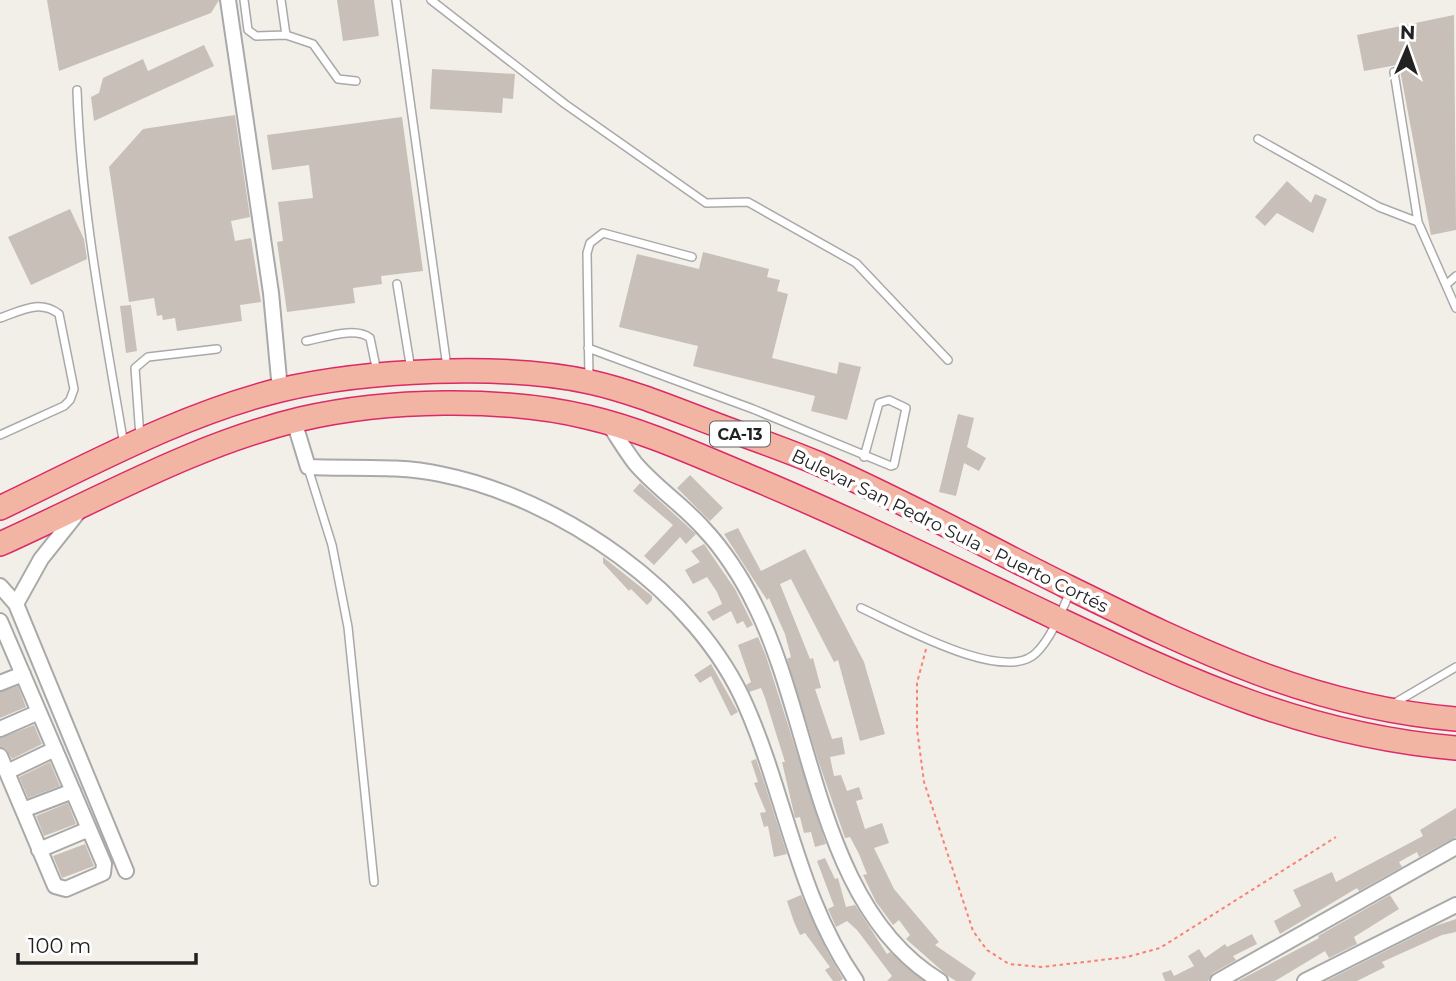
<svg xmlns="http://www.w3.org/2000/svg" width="1456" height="981" font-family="Montserrat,sans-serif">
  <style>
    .building { fill: #c7bfb8 }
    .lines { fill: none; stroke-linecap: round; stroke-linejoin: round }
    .service-casing { stroke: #a9a9a9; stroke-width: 10 }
    .minor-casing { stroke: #a9a9a9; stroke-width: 18 }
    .trunk-casing { stroke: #dc2a67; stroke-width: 26 }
    .path { stroke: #fa8072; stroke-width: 2; stroke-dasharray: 3.5 3.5; stroke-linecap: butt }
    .service { stroke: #fff; stroke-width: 7 }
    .minor { stroke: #fff; stroke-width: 14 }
    .trunk { stroke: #f2b4a3; stroke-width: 23 }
    .labels { text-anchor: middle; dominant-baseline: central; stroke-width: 7; stroke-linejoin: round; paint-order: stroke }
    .shield { fill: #fff; stroke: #646464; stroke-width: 2 }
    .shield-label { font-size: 16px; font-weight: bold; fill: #222 }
    .street-label { font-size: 18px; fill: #222; stroke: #fff }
  </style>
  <rect width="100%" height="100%" fill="#f2efe9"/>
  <!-- building -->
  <path class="building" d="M 47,0 L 219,0 L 211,13 L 59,71 Z
    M 337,0 L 374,0 L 379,36 L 343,41 Z
    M 1454,15 L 1456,230 L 1431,235 L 1400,70 L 1397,65 L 1364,71 L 1357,35 Z
    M 204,45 L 214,66 L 94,121 L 91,97 L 99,93 L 103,78 L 143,59 L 148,71 Z
    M 432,69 L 515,74 L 513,99 L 503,98 L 502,113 L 430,109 Z
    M 235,115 L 250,217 L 231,221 L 235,241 L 251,238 L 261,302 L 240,305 L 242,321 L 177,331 L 175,318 L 163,320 L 162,315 L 157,316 L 154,298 L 129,302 L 109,167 L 143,129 Z
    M 402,117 L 423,271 L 381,276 L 382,284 L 353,288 L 355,303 L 287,312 L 277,242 L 283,241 L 278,202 L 313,198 L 309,165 L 272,170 L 267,135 Z
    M 1287,181 L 1311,203 L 1315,194 L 1327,199 L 1313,233 L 1277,213 L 1265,226 L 1255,217 Z
    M 70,209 L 84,239 L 87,259 L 31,285 L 8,237 Z
    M 703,252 L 769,269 L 767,277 L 780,280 L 777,291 L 788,294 L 772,358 L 837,374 L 839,362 L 861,367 L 847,420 L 811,411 L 815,396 L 693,366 L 698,346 L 619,327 L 637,254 L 699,269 Z
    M 131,305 L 137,351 L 126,353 L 120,306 Z
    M 958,414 L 974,418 L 967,447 L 986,458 L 979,471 L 964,463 L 956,496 L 939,492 Z
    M 690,475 L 723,508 L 710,521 L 677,488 Z
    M 640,483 L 696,534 L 686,544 L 680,537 L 654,565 L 644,556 L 673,525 L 633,491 Z
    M 738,528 L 761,571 L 805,549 L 864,662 L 885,734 L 860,741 L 838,660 L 834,662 L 791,579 L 780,584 L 810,659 L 813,658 L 821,688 L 815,689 L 832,739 L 842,737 L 845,754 L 830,757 L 834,776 L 841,775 L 847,791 L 859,787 L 863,799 L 856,801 L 865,829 L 882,823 L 889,843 L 874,848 L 894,889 L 939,942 L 935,945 L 976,973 L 971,981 L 956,981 L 948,976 L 906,939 L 910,935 L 899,920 L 893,925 L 876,902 L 863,875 L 867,874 L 859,854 L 850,837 L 845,838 L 819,763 L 787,659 L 791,657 L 785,634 L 769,598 L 767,600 L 724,534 Z
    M 704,544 L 735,589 L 753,625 L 747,628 L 743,621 L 737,624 L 731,611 L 713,621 L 707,612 L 722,604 L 717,592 L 707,577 L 693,584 L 685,570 L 700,562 L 691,551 Z
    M 603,557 L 652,596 L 652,600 L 647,605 L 631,589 L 629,591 L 603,563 Z
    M 758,637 L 766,656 L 826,844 L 815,847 L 811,832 L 804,833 L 800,817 L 795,818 L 782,762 L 785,762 L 765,698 L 761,688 L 749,692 L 746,685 L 751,682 L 738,645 Z
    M 711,664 L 738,712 L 731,716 L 711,676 L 700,683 L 694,675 Z
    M 18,686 L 26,707 L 0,718 L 0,692 Z
    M 34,725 L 42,744 L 12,759 L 6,749 L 0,747 L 0,738 Z
    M 756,759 L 763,779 L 787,854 L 774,857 L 768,826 L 764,827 L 760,813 L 766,812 L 754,783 L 758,782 L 751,761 Z
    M 50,762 L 60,786 L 28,798 L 19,777 Z
    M 68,803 L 76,824 L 44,836 L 36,816 Z
    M 1456,808 L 1456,837 L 1419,857 L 1417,852 L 1399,862 L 1402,867 L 1359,891 L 1357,888 L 1280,934 L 1274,921 L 1301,906 L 1293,890 L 1332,872 L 1336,882 L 1423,836 L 1420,830 Z
    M 85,844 L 94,866 L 62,878 L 53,856 Z
    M 825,858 L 835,879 L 838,878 L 846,907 L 855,905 L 887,954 L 890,952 L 925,981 L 887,981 L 892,976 L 857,930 L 847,921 L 836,927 L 828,909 L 834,906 L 817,861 Z
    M 801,895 L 828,953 L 843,979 L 840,981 L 833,981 L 825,970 L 830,967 L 805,933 L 800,935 L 794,922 L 787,901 Z
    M 1390,895 L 1399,909 L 1354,937 L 1357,944 L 1329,958 L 1325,951 L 1275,981 L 1238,981 L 1319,938 L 1318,936 Z
    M 1456,919 L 1456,932 L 1442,935 L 1382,962 L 1385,967 L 1357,981 L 1326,981 L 1435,926 Z
    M 1252,934 L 1257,944 L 1233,956 L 1236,960 L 1213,973 L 1208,981 L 1165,981 L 1162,973 L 1171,970 L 1174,976 L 1194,966 L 1188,956 L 1199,949 L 1205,958 L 1225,944 L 1227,947 Z"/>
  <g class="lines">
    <defs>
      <path id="service" d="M 244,0 L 248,30 L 256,36 L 286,35
        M 281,0 L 286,35 L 313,44 L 338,79 L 356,81
        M 396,0 L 447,367
        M 431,0 L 565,104 L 706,203 L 748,202 L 856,263 L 948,360
        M 1394,72 L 1418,222 L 1456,308
        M 77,90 C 81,210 104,327 124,445
        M 1258,139 L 1379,207 L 1418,222
        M 397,284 L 411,370
        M 1447,284 L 1456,276
        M 0,318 C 21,311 39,299 59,314 L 74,389 L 70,400 L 64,406 L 0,435
        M 306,341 C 324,338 355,326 370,338 L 377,372
        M 588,348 L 753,409 L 891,466 L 894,465 L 906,408 L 889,400 L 879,403 L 864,457
        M 589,378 L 587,253 L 590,243 L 603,233 L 692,257
        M 140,437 L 135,368 L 148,357 L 217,349
        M 308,468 L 332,545 L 348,627 L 374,882
        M 861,608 C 897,624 1004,685 1036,653 C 1052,637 1061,612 1070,592
        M 1393,704 L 1456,667"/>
      <path id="minor" d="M 228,0 L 271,293 L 280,390
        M 294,421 L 308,467 C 350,469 398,465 440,474 C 560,498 697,592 746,706 C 786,797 798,898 856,981
        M 608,423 C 617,436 625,450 635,463 C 655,487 683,505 704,529 C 723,549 742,578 754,603 C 814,721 817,907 940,981
        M 0,586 L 16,604 L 126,871
        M 16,604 L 41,559 L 80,510
        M 0,621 L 104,864 L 103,873 L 66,889 L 55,886 L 0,756
        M 0,683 L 23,674
        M 0,729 L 39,712
        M 7,772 L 55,749
        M 23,810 L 73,791
        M 39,850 L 89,829
        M 1218,981 L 1456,847
        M 1305,981 L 1456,905"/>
      <path id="trunk" d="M 0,508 C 90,465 182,414 280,390 C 366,370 503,363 590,382 C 635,392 679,411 722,427 C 754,439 786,450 817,463 C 902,500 985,546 1068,587 C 1196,650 1312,707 1456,719
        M 0,544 C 98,500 196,444 301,419 C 387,399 502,397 587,417 C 643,430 695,454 748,476 C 851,519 951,568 1052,616 C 1188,680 1303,735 1456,748"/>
    </defs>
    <!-- service casing -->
    <use href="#service" class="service-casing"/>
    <!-- minor casing -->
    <use href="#minor" class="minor-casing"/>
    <!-- trunk casing -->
    <use href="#trunk" class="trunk-casing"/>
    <!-- path -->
    <path class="path" d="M 926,649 L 917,683 L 917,729 L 924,782 L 973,931 L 987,950 L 1009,964 L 1042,967 L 1127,957 L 1160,948 L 1336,837"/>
    <!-- service -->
    <use href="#service" class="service"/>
    <!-- minor -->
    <use href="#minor" class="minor"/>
    <!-- trunk -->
    <use href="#trunk" class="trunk"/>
  </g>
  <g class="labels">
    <!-- shield labels -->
    <rect class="shield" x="710" y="421.5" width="60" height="25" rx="5"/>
    <g class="shield-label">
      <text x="740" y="434">CA-13</text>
    </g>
    <!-- street labels -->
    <g class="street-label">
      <text transform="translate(950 531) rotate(26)">Bulevar San Pedro Sula - Puerto Cortés</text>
    </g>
  </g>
  <!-- north arrow -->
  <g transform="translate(1407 49) rotate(2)" stroke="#ffffff" stroke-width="5" paint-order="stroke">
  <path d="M0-5L12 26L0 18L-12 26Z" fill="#222222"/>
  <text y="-10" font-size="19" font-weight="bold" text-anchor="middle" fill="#222222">N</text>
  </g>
  <!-- scale -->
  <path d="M18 953v10h178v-10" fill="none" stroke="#222222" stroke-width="3.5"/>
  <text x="28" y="953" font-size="21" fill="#222222" stroke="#ffffff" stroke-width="5" paint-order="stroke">100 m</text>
</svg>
